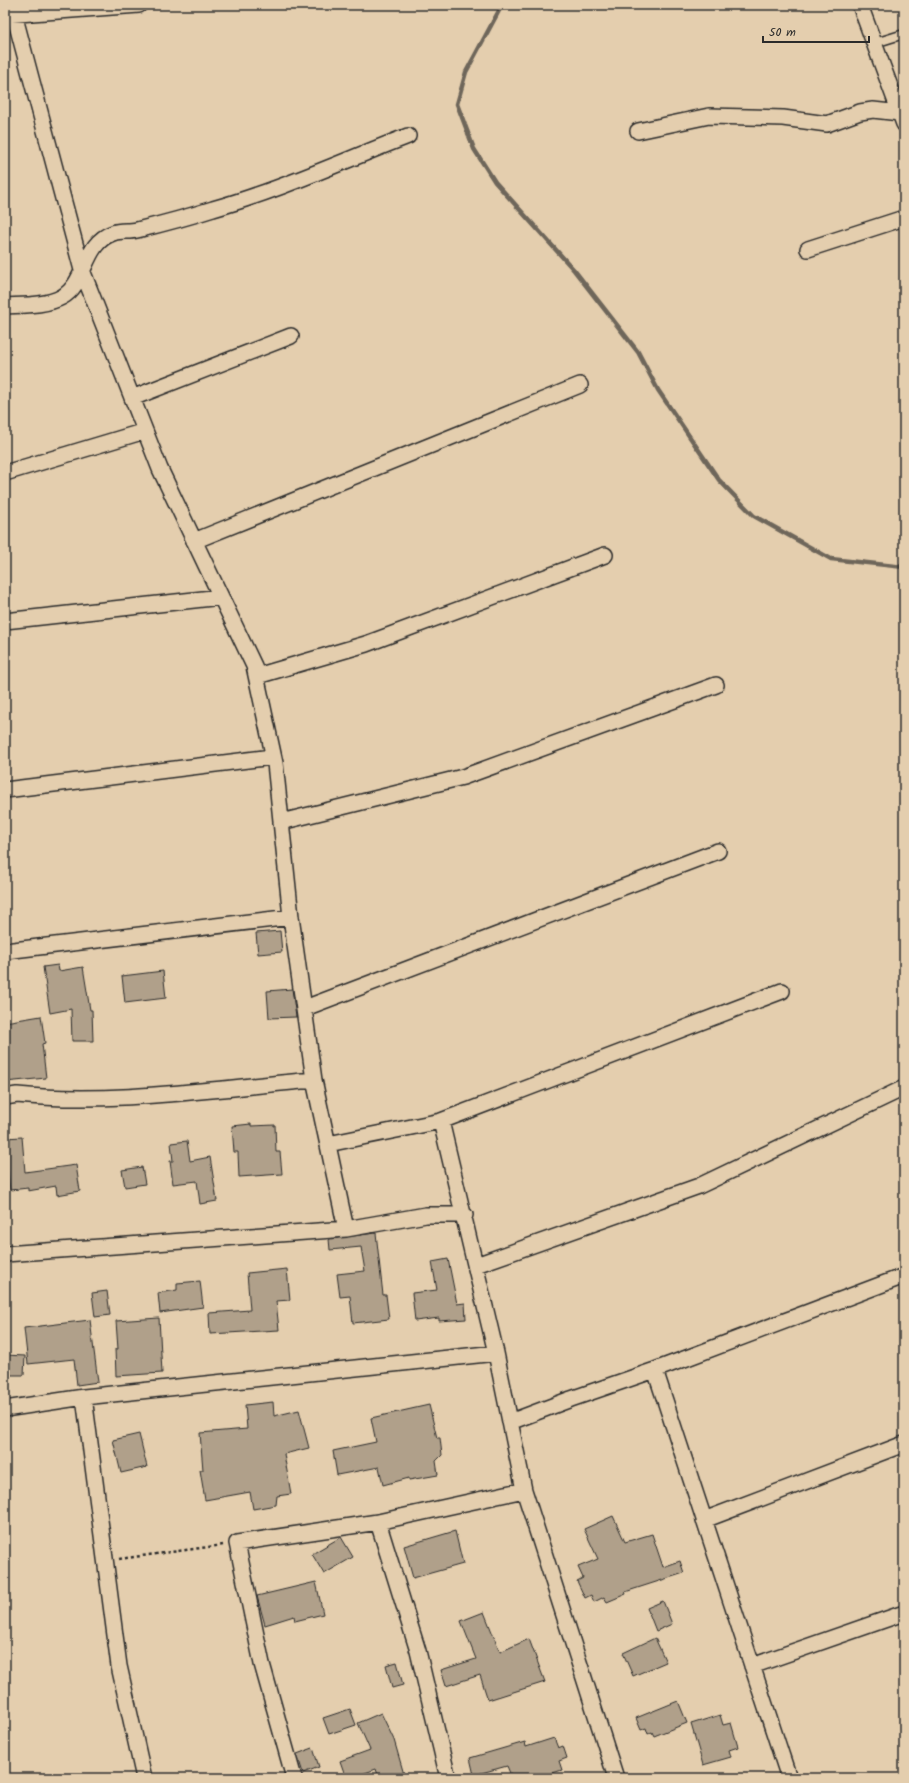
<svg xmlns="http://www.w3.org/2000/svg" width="909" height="1783" font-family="Kalam,sans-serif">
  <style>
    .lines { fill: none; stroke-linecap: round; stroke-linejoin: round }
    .stream { stroke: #6e665a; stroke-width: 4.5 }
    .building { fill: #b0a08a; stroke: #2b2b2b }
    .service-casing { stroke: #2b2b2b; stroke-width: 11 }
    .minor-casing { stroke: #2b2b2b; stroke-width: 18 }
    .path { stroke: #2b2b2b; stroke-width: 2.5; stroke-dasharray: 3 3; stroke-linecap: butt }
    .service { stroke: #e4ceae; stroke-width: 8 }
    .minor { stroke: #e4ceae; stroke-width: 15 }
  </style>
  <rect width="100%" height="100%" fill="#e4ceae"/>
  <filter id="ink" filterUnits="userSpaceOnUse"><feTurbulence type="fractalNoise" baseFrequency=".025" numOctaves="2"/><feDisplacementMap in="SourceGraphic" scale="8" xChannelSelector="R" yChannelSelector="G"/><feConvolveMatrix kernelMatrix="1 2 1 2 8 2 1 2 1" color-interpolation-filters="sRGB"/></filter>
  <g filter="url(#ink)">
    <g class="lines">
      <!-- stream -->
      <path class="stream" d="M 502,5 L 466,72 L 457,104 L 474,149 L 495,182 L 574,270 L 638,352 L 658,390 L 719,480 L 754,516 L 831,559 L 904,567"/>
    </g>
    <!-- building -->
    <path class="building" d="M 280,931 L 282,952 L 258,954 L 256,933 Z
      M 58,965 L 59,971 L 83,967 L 90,1010 L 92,1010 L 93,1041 L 72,1041 L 71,1009 L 50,1013 L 43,967 Z
      M 163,971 L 166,998 L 125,1003 L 122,976 Z
      M 292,989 L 296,1017 L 269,1018 L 267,991 Z
      M 41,1016 L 45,1043 L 42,1044 L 46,1078 L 5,1082 L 5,1022 Z
      M 251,1124 L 251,1126 L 275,1125 L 276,1152 L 280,1152 L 282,1174 L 239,1177 L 238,1152 L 234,1152 L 232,1126 Z
      M 22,1137 L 25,1172 L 76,1165 L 80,1191 L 57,1195 L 56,1186 L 28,1191 L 28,1188 L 10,1190 L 7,1165 L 5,1165 L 5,1138 Z
      M 187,1141 L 190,1161 L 210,1157 L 217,1201 L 200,1204 L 197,1181 L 173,1184 L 170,1161 L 173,1161 L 171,1143 Z
      M 142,1167 L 145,1184 L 125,1187 L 122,1170 Z
      M 376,1233 L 383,1295 L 386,1295 L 389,1319 L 353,1323 L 350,1296 L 340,1297 L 337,1274 L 365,1271 L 361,1247 L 330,1250 L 329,1239 Z
      M 448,1259 L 457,1304 L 465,1303 L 466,1319 L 439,1321 L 439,1318 L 415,1321 L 412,1293 L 437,1290 L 432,1262 Z
      M 287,1269 L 290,1300 L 276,1301 L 279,1330 L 210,1334 L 209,1313 L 250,1310 L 247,1273 Z
      M 200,1281 L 203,1307 L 160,1313 L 158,1293 L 177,1290 L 177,1283 Z
      M 107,1291 L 110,1315 L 95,1317 L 92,1293 Z
      M 159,1318 L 162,1373 L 116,1376 L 115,1349 L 118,1349 L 116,1321 Z
      M 90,1320 L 98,1382 L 77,1385 L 74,1359 L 28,1364 L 24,1328 Z
      M 5,1355 L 25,1356 L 24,1375 L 5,1375 Z
      M 273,1402 L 274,1416 L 299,1410 L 309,1448 L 284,1454 L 291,1494 L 277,1496 L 276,1505 L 253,1509 L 250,1492 L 205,1500 L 200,1470 L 203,1470 L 200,1433 L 247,1429 L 245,1405 Z
      M 429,1405 L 437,1438 L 440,1438 L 442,1455 L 436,1461 L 438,1475 L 409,1480 L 409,1478 L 383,1485 L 379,1467 L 337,1475 L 333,1451 L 376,1442 L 371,1418 Z
      M 139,1434 L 147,1467 L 121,1473 L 113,1440 Z
      M 613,1516 L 625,1542 L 652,1534 L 663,1567 L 680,1561 L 684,1573 L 625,1592 L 626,1594 L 607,1602 L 604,1597 L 594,1602 L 591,1595 L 585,1598 L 577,1581 L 583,1578 L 578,1567 L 598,1559 L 584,1529 Z
      M 455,1531 L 463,1564 L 413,1578 L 404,1546 Z
      M 341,1537 L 353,1557 L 324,1574 L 312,1554 Z
      M 316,1582 L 323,1614 L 295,1621 L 294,1616 L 265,1625 L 257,1596 Z
      M 663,1601 L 672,1624 L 656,1631 L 647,1608 Z
      M 484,1612 L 500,1652 L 529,1639 L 545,1682 L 488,1700 L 480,1675 L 446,1686 L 441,1670 L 476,1659 L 461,1621 Z
      M 655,1638 L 666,1662 L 633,1676 L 623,1653 Z
      M 397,1662 L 403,1685 L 392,1688 L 386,1665 Z
      M 678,1701 L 687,1723 L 654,1736 L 652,1732 L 648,1734 L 646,1728 L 641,1730 L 636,1718 Z
      M 350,1709 L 356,1725 L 329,1734 L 323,1718 Z
      M 381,1713 L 394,1740 L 405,1778 L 379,1778 L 376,1769 L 351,1778 L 346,1778 L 340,1761 L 370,1750 L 358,1723 Z
      M 720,1715 L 723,1725 L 731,1723 L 738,1747 L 729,1750 L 731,1757 L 703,1765 L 691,1724 Z
      M 554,1738 L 558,1748 L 563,1746 L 567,1758 L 559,1761 L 562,1770 L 537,1778 L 512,1778 L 507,1766 L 474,1775 L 470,1758 L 525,1742 L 526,1747 Z
      M 313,1748 L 319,1767 L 303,1773 L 297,1754 Z"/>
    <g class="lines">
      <defs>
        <path id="service" d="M 875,43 L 904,34"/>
        <path id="minor" d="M 860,5 L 904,124
          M 14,14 L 82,270 L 160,469 L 254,666 L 275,763
          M 5,15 L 139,5
          M 638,131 L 709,116 L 783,118 L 827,124 L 860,112 L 873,110 L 900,113
          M 808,249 L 904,218
          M 5,306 C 22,305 46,306 62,297 C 87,283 83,243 113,233 C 120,230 129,232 137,230 C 162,224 188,217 213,209 C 280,190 343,161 408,136
          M 132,398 L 291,336
          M 5,473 L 145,431
          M 194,541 L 580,385
          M 5,621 L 221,597
          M 257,676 L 366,644 L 605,555
          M 5,790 L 272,757 L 275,763 L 291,917 L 314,1080 L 346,1229
          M 281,822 L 463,777 L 716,685
          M 5,951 L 291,917
          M 305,1008 L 718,851
          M 5,1097 L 17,1095 C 113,1105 218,1088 314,1080
          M 441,1121 L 496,1353 L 524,1490 L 616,1778
          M 328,1144 L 441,1121 L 782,991
          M 5,1254 L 346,1229 L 426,1215 L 465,1215
          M 476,1265 L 699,1186 L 904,1088
          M 655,1370 L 789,1778
          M 84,1397 L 119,1666 L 144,1778
          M 5,1409 L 84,1397 L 496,1353
          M 510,1422 L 571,1399 L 655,1370 L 904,1276
          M 704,1520 L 904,1444
          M 378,1522 L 418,1651 L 448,1778
          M 752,1666 L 904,1613
          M 294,1778 L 262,1664 L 237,1543 L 378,1522 L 524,1490"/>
      </defs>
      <!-- service casing -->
      <use href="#service" class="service-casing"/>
      <!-- minor casing -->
      <use href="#minor" class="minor-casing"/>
      <!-- path -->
      <path class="path" d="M 119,1559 L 223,1545"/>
      <!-- service -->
      <use href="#service" class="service"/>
      <!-- minor -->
      <use href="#minor" class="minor"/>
    </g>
  </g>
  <!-- margin -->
  <rect width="909" height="1783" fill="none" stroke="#e4ceae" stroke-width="20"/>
  <rect x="10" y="10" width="889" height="1763" fill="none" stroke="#2b2b2b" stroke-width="1.5" filter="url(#ink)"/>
  <!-- scale -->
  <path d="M763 36v6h106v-6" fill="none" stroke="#2b2b2b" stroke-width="2"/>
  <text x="769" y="36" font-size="12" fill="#2b2b2b" stroke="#e4ceae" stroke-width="3" paint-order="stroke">50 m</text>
</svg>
